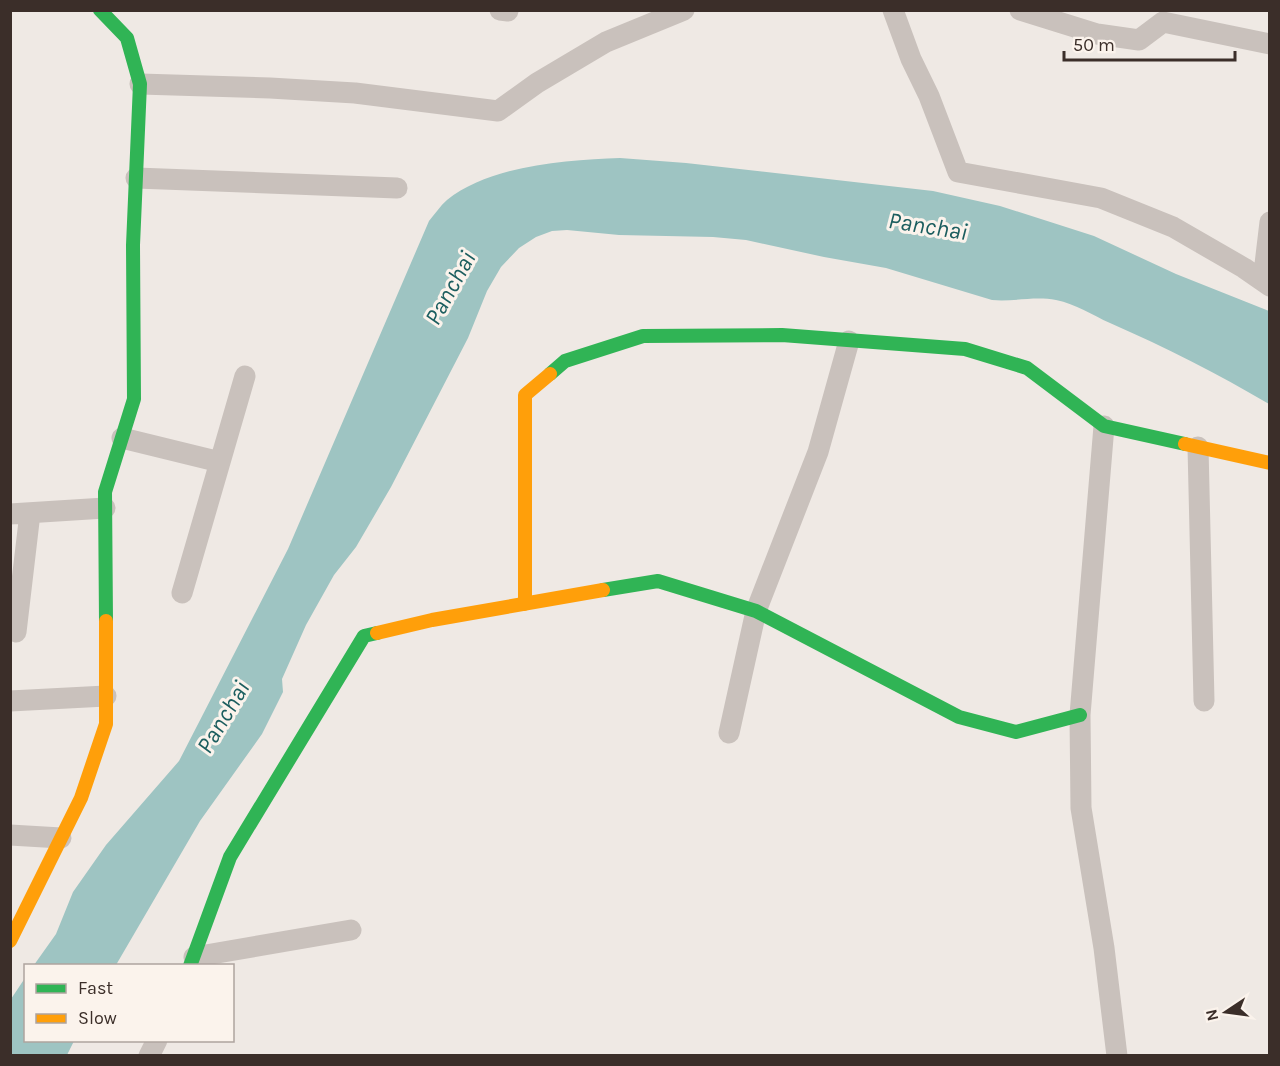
<svg xmlns="http://www.w3.org/2000/svg" width="1280" height="1066" font-family="Karla,sans-serif">
  <style>
    .water { fill: #9ec4c2 }
    .lines { fill: none; stroke-linecap: round; stroke-linejoin: round }
    .street { stroke: #c9c1bc; stroke-width: 21 }
    .fast { stroke: #30b455; stroke-width: 14 }
    .slow { stroke: #ff9f0a; stroke-width: 14 }
    .labels { text-anchor: middle; dominant-baseline: central; stroke-width: 6; stroke-linejoin: round; paint-order: stroke }
    .water-label { font-size: 24px; font-style: italic; fill: #1c5e5f; stroke: #fbf3ec }
  </style>
  <rect width="100%" height="100%" fill="#efe9e4"/>
  <!-- water -->
  <path class="water" d="M 620,158 L 686,163 L 933,191 L 1000,206 L 1094,236 L 1176,274 L 1269,311 L 1269,404 C 1218,374 1165,347 1110,323 C 1092,315 1076,304 1056,300 C 1034,296 1013,302 992,300 L 886,268 L 824,257 L 746,240 L 713,237 L 619,235 L 567,230 L 552,231 L 536,237 L 519,248 L 501,267 L 487,291 L 468,338 L 391,487 L 356,547 L 334,575 L 306,625 L 282,679 L 283,692 L 262,734 L 200,821 L 116,965 L 34,965 L 56,934 L 73,892 L 106,845 L 179,761 L 288,549 L 429,221 C 435,214 440,206 447,200 C 490,165 567,160 620,158 Z
    M 25,978 L 26,1040 L 74,1041 L 67,1055 L 11,1055 L 11,999 Z"/>
  <g class="lines">
    <!-- street -->
    <path class="street" d="M 500,10 L 508,11
      M 893,10 L 911,59 L 929,96 L 958,172 L 1101,198 L 1173,227 L 1244,268 L 1270,286
      M 1020,10 L 1097,34 L 1139,40 L 1163,22 L 1270,44
      M 140,84 L 270,88 L 355,93 L 498,111 L 537,83 L 606,42 L 684,10
      M 136,178 L 397,188
      M 1263,281 L 1270,222
      M 1104,426 L 1080,715 L 1081,808 L 1104,948 L 1117,1056
      M 122,438 L 220,462
      M 1198,447 L 1204,701
      M 10,514 L 105,508
      M 182,593 L 245,376
      M 16,632 L 30,513
      M 10,701 L 106,696
      M 729,733 L 756,611 L 818,452 L 849,341
      M 10,835 L 61,838
      M 194,957 L 351,930
      M 149,1056 L 157,1040"/>
    <!-- fast -->
    <path class="fast" d="M 100,10 L 127,38 L 140,84 L 133,245 L 134,399 L 105,492 L 106,621
      M 550,374 L 565,361 L 643,336 L 782,335 L 965,349 L 1027,368 L 1104,426 L 1185,444
      M 603,590 L 658,581 L 756,611 L 959,717 L 1016,732 L 1080,715
      M 190,966 L 230,857 L 364,636 L 377,633"/>
    <!-- slow -->
    <path class="slow" d="M 1185,444 L 1270,463
      M 525,604 L 525,395 L 550,374
      M 377,633 L 432,620 L 603,590
      M 10,941 L 81,798 L 106,724 L 106,621"/>
  </g>
  <g class="labels">
    <!-- water labels -->
    <g class="water-label">
      <text transform="translate(928 226) rotate(9)">Panchai</text>
      <text transform="translate(450 288) rotate(-61)">Panchai</text>
      <text transform="translate(223 717) rotate(-59)">Panchai</text>
    </g>
  </g>
  <!-- border -->
  <rect width="1280" height="1066" fill="none" stroke="#3b2e29" stroke-width="24"/>
  <!-- legend -->
  <rect x="24" y="964" width="210" height="78" fill="#fbf3ec" stroke="#aea49e" stroke-width="1.5"/>
  <rect x="36" y="984" width="30" height="9" fill="#30b455" stroke="#aea49e" stroke-width="1.5"/>
  <text x="78" y="994" font-size="18" fill="#3b2e29">Fast</text>
  <rect x="36" y="1014" width="30" height="9" fill="#ff9f0a" stroke="#aea49e" stroke-width="1.5"/>
  <text x="78" y="1024" font-size="18" fill="#3b2e29">Slow</text>
  <!-- north arrow -->
  <g transform="translate(1226 1012) rotate(257)" stroke="#fbf3ec" stroke-width="4.5" paint-order="stroke">
  <path d="M0-4.5L10 22L0 15L-10 22Z" fill="#3b2e29"/>
  <text y="-9" font-size="16" font-weight="bold" text-anchor="middle" fill="#3b2e29">N</text>
  </g>
  <!-- scale -->
  <path d="M1064 51v9h171v-9" fill="none" stroke="#3b2e29" stroke-width="3"/>
  <text x="1073" y="51" font-size="18" fill="#3b2e29" stroke="#fbf3ec" stroke-width="4.5" paint-order="stroke">50 m</text>
</svg>
